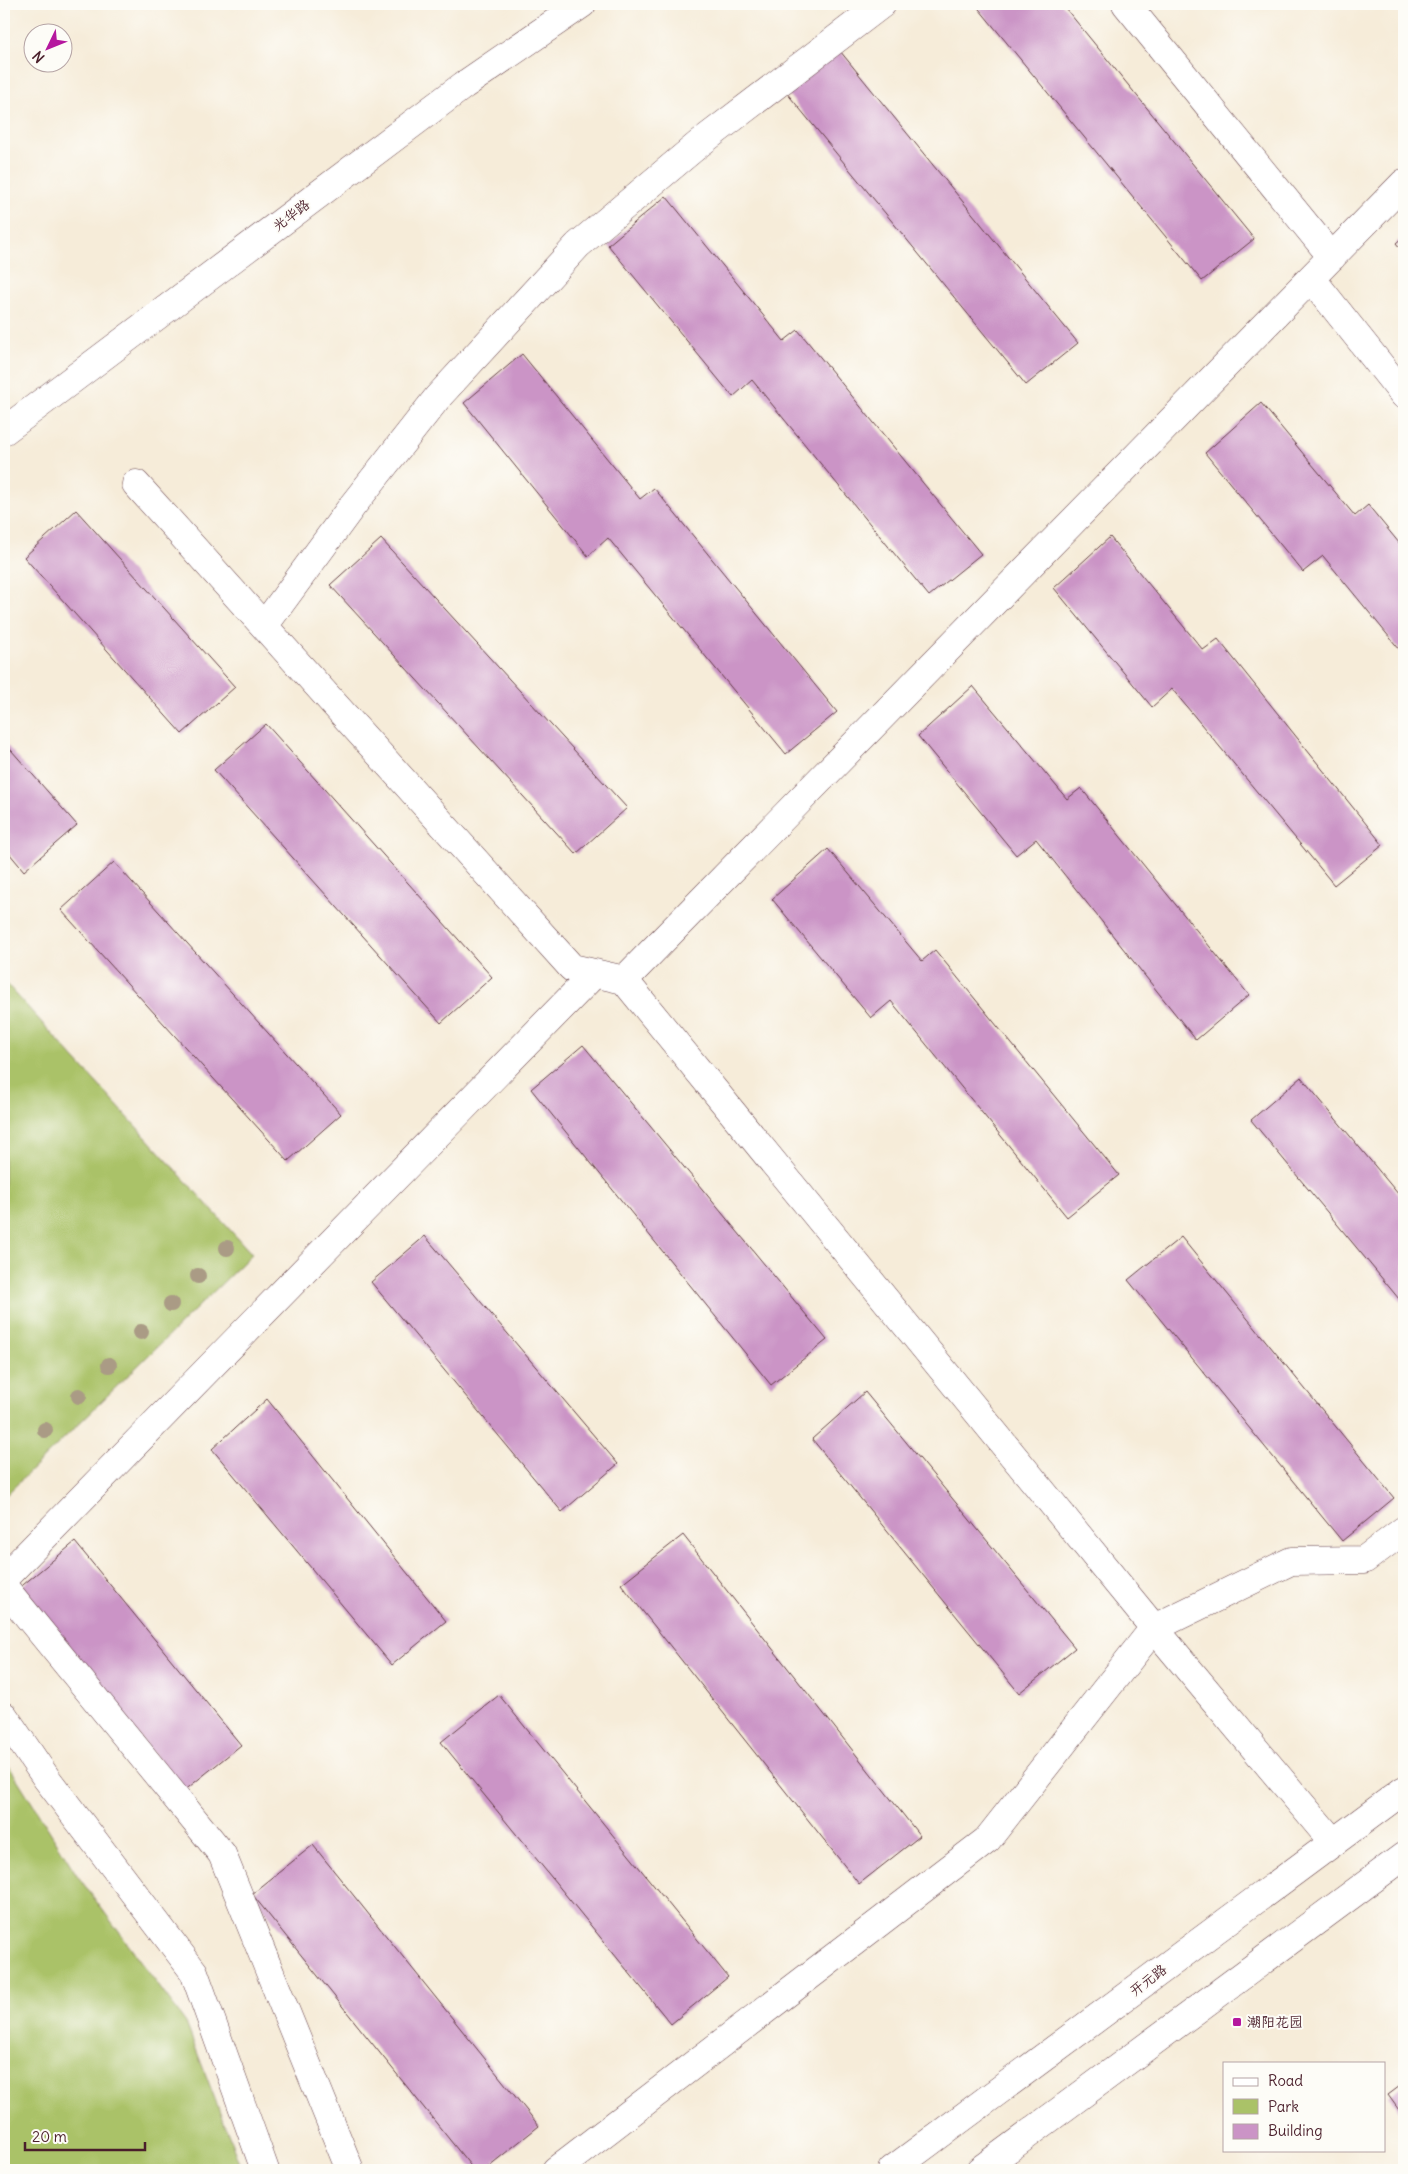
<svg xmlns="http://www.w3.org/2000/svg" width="1408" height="2174" font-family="Delius,'LXGW WenKai TC',sans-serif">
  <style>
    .green { fill: #aac268; stroke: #7a704a }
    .building { fill: #cb94c6 }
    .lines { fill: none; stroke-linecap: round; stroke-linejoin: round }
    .street-casing { stroke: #643e45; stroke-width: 29 }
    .secondary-casing { stroke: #643e45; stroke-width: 29 }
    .street { stroke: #fff; stroke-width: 28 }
    .secondary { stroke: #fff; stroke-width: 28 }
    .tree { fill: #aa9b85 }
    .poi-dot { fill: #b5179e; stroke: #fdfcf7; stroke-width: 2 }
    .labels { text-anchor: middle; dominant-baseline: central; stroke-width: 4; stroke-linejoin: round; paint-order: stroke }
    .street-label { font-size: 14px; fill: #4a1f2b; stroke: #fdfcf7 }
    .poi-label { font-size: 14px; fill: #4a1f2b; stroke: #fdfcf7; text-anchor: start }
  </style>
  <rect width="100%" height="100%" fill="#fdfcf7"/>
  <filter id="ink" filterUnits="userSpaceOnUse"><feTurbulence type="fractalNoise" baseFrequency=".02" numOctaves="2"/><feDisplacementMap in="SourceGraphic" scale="10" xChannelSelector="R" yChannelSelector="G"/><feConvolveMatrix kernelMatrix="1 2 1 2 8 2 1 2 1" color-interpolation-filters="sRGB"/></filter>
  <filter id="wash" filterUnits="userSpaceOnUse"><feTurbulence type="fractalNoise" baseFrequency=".0096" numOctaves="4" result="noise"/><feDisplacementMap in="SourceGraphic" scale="20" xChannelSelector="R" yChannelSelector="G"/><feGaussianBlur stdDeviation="1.12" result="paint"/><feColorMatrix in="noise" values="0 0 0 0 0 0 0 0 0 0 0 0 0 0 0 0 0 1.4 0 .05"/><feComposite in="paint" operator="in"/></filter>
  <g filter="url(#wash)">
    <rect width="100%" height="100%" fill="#f6ecd9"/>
    <!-- green -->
    <path class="green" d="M 4,981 L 252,1254 L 4,1497 Z
      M 4,1758 L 77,1875 L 186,2023 L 242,2170 L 4,2170 Z"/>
    <g id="blocks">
      <!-- building -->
      <path class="building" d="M 975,4 L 1062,4 L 1254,239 L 1202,281 Z
        M 840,51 L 1078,343 L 1026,385 L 786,92 Z
        M 666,196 L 784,341 L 798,330 L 981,554 L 929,596 L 752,380 L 733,397 L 608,245 Z
        M 1404,236 L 1404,253 L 1396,243 Z
        M 522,354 L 640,499 L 654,488 L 837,712 L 786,754 L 608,538 L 588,556 L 464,403 Z
        M 1261,403 L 1355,516 L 1368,505 L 1404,549 L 1404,655 L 1323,556 L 1303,572 L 1205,453 Z
        M 76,510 L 235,687 L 182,734 L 24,557 Z
        M 1110,537 L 1203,650 L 1218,639 L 1383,845 L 1334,885 L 1172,689 L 1152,707 L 1054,588 Z
        M 381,539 L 627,808 L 576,854 L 330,585 Z
        M 973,686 L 1067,799 L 1081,788 L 1249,995 L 1196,1040 L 1036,839 L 1016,855 L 918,736 Z
        M 266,724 L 492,977 L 441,1023 L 214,770 Z
        M 4,742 L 77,825 L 24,871 L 4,847 Z
        M 828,849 L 922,961 L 935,950 L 1119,1175 L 1067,1217 L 891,1001 L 871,1018 L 772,899 Z
        M 114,862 L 341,1114 L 288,1161 L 61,910 Z
        M 583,1045 L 827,1340 L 771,1385 L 531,1089 Z
        M 1301,1077 L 1404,1201 L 1404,1305 L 1251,1120 Z
        M 425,1236 L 618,1464 L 562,1512 L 371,1282 Z
        M 1181,1237 L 1394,1498 L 1342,1541 L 1128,1280 Z
        M 865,1392 L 1075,1648 L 1019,1693 L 812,1439 Z
        M 267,1399 L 446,1621 L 392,1665 L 212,1449 Z
        M 683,1535 L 920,1836 L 859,1884 L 621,1584 Z
        M 75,1542 L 241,1745 L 184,1791 L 18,1589 Z
        M 499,1695 L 728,1977 L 671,2024 L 441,1742 Z
        M 313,1845 L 539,2126 L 484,2170 L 474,2170 L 252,1894 Z
        M 1404,2083 L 1404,2117 L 1388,2095 Z"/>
    </g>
  </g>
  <g filter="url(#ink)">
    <use href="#blocks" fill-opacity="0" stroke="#643e45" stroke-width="1"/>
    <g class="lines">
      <defs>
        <path id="street" d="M 1126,4 L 1332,257
          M 1311,278 L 1404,395
          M 136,484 L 572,968 L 624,980 L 1154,1628 L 1333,1842
          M 264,626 L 353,505 L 438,397 L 578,245 L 700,143 L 882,4
          M 624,980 L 1404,183
          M 4,1578 L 595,973
          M 4,1587 L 222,1854 L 350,2170
          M 4,1716 L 47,1779 L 194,1972 L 265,2170
          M 556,2170 L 987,1840 L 1154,1628 L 1291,1561 L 1364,1560 L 1404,1530"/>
        <path id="secondary" d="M 4,431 L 464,85 L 582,4
          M 892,2170 L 1404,1790
          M 980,2170 L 1404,1856"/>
      </defs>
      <!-- street casing -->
      <use href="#street" class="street-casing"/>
      <!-- secondary casing -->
      <use href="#secondary" class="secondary-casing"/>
      <!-- street -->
      <use href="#street" class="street"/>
      <!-- secondary -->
      <use href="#secondary" class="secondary"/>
    </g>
    <!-- trees -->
    <g class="tree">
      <circle cx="227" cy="1248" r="8"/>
      <circle cx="198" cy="1276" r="8"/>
      <circle cx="171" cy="1304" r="8"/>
      <circle cx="141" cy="1332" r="8"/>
      <circle cx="109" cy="1365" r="8"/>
      <circle cx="79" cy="1396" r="8"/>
      <circle cx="45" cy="1430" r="8"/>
    </g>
  </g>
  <!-- markers -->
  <rect class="poi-dot" x="1232" y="2017" width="10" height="10" rx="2.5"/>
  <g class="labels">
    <!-- street labels -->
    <g class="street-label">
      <text transform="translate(291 215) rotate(-37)">光华路</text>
      <text transform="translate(1148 1980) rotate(-37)">开元路</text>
    </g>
    <!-- poi labels -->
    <g class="poi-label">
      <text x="1247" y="2022">潮阳花园</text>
    </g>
  </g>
  <!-- margin -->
  <rect width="1408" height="2174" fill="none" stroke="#fdfcf7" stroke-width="20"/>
  <!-- legend -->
  <rect x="1223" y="2062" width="162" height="90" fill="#fdfcf7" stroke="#b5a4a5"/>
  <rect x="1233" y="2078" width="25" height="8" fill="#ffffff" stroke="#b5a4a5"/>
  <text x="1268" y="2086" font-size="15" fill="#4a1f2b">Road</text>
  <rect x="1233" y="2099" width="25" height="15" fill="#aac268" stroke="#b5a4a5"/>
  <text x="1268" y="2112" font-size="15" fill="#4a1f2b">Park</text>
  <rect x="1233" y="2124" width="25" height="15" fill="#cb94c6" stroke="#b5a4a5"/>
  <text x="1268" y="2136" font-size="15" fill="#4a1f2b">Building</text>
  <!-- north arrow -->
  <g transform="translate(48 48) rotate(227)"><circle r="24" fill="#fdfcf7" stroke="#b5a4a5"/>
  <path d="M0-4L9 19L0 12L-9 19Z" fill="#b5179e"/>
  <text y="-8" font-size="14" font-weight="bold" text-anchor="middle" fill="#4a1f2b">N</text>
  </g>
  <!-- scale -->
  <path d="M25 2142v8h120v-8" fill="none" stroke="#4a1f2b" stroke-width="2.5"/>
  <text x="32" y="2142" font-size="15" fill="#4a1f2b" stroke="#fdfcf7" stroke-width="4" paint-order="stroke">20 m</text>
</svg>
